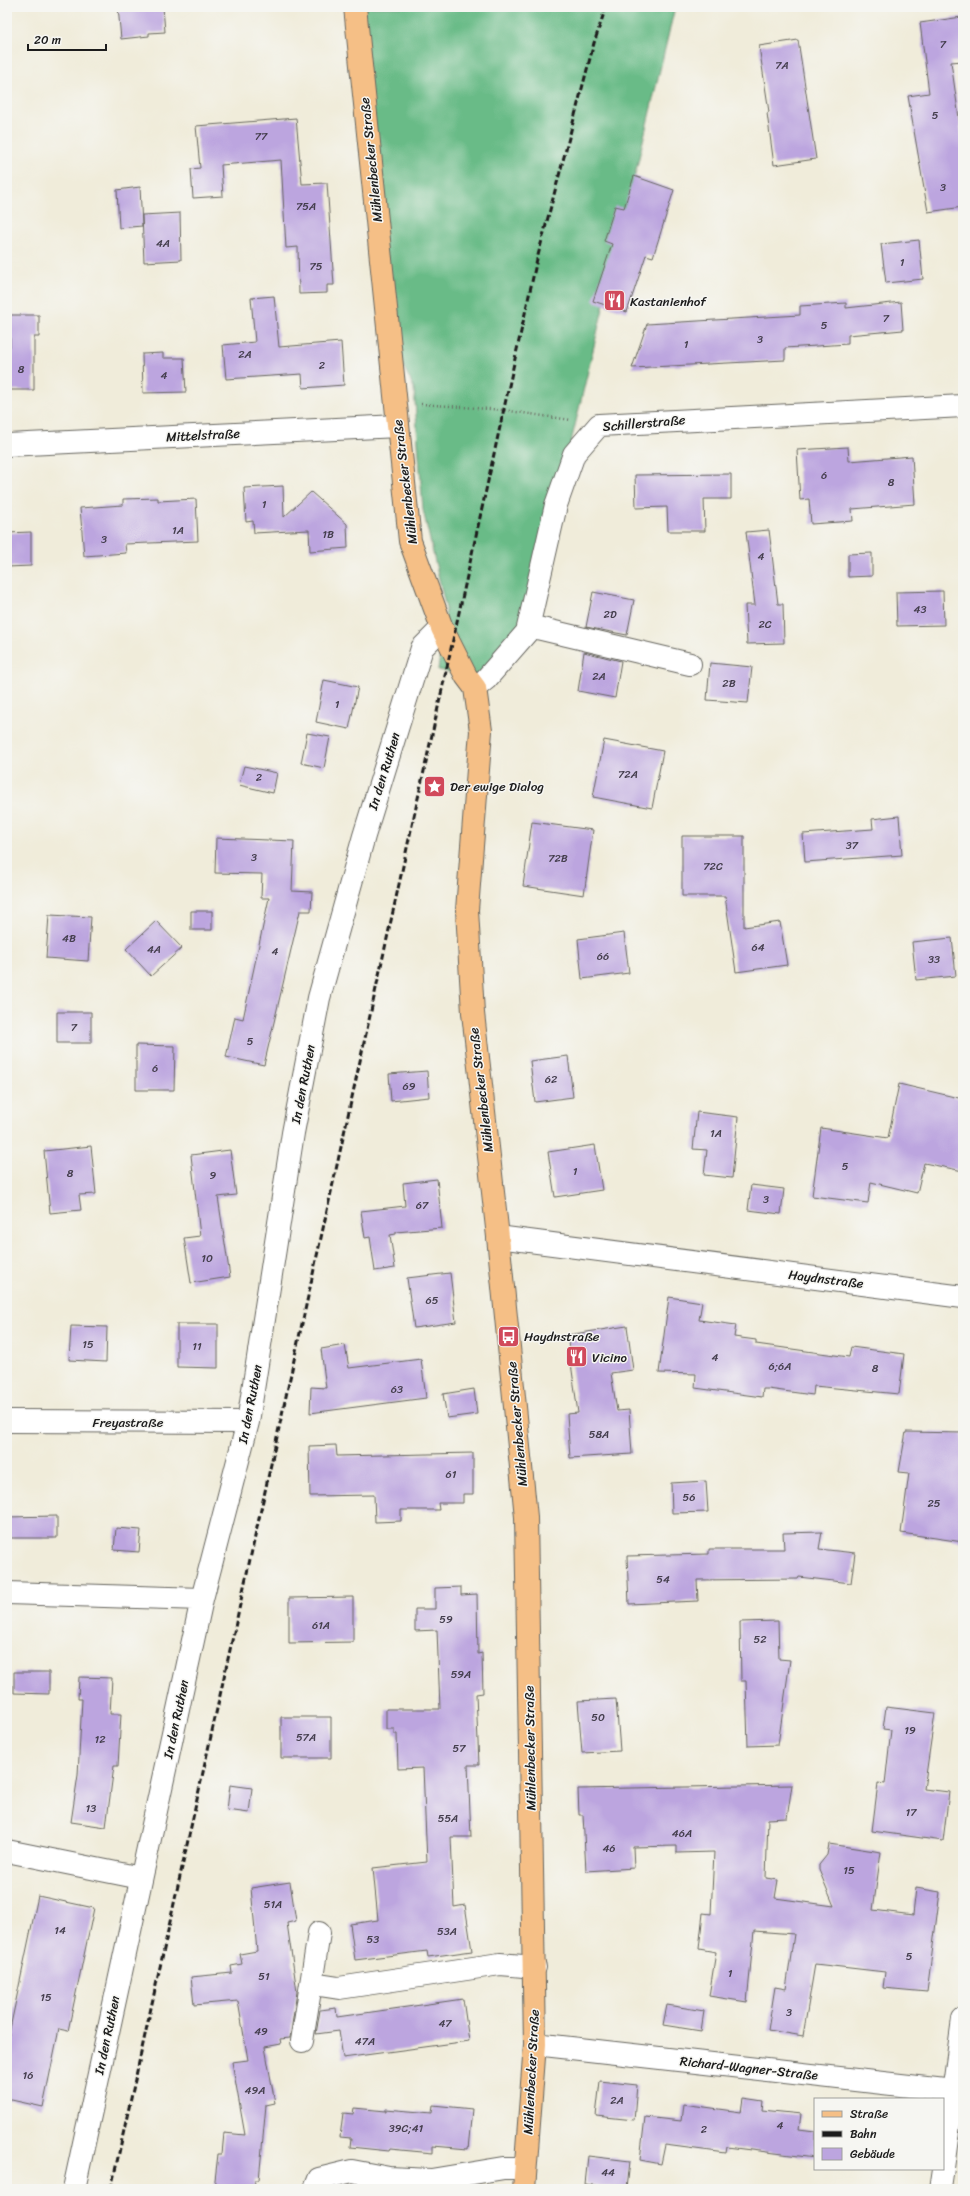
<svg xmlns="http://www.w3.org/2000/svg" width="970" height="2196" font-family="Sriracha,sans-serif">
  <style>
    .forest { fill: #69bb87; stroke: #426c52 }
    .building { fill: #bca5df }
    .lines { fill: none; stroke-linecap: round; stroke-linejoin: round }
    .minor-casing { stroke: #66655e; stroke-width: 24 }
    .major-casing { stroke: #66655e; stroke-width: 24 }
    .path { stroke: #66655e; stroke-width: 2.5; stroke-dasharray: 1 3; stroke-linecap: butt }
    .minor { stroke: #fff; stroke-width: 22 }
    .major { stroke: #f5bf86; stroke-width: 22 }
    .rail { stroke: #1c1c1c; stroke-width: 3; stroke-dasharray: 6 3; stroke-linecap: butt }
    .labels { text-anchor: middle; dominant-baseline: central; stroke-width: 3; stroke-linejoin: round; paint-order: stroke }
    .number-label { font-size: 11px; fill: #443e4d }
    .street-label { font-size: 13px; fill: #1c1c1c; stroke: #f6f6f2 }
    .poi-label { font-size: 13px; fill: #1c1c1c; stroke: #f6f6f2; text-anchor: start }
  </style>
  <rect width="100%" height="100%" fill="#f6f6f2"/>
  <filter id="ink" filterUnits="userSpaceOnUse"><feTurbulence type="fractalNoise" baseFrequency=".025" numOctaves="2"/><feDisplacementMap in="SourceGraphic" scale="8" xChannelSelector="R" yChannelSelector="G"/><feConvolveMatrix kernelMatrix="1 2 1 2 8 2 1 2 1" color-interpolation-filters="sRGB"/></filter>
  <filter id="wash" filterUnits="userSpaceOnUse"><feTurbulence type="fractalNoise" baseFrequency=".012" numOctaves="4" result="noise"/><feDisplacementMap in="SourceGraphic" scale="16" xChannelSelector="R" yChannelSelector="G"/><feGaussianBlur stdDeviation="0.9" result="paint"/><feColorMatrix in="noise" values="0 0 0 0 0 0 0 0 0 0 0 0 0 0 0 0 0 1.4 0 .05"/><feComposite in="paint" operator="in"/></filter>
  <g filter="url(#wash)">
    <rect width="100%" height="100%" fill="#f0ecda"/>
    <!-- forest -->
    <path class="forest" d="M 357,7 L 675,7 L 556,505 L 529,626 L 486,679 L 438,670 L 446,609 L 423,510 L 414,388 L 387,332 Z"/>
    <g id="blocks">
      <!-- building -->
      <path class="building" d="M 118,7 L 163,7 L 165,32 L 149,33 L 149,36 L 121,39 Z
        M 962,17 L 963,61 L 951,62 L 963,146 L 963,207 L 928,212 L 908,96 L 929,93 L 920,23 Z
        M 798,40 L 816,159 L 774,165 L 767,113 L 769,112 L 759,46 Z
        M 296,118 L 302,184 L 327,183 L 334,285 L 327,285 L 327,293 L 299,294 L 298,247 L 286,248 L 281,160 L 221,165 L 223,196 L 193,198 L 191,169 L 200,168 L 196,126 Z
        M 634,176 L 674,190 L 653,257 L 646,255 L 627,312 L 593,301 L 612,244 L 604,241 L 615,206 L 624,208 Z
        M 140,187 L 142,226 L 119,228 L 117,190 Z
        M 180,213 L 181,260 L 144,262 L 142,215 Z
        M 919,240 L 923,279 L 886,283 L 881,244 Z
        M 274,296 L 279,347 L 341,342 L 344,385 L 303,388 L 302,374 L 226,379 L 223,345 L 255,342 L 251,298 Z
        M 901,302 L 903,330 L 848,335 L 848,344 L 785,348 L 785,360 L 632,368 L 647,324 L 800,315 L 800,306 L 846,303 L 846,308 Z
        M 10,315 L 39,315 L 39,337 L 34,337 L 34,390 L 7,390 L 7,347 L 10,347 Z
        M 163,353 L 163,358 L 184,358 L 186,392 L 143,393 L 142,354 Z
        M 848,447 L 849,461 L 912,456 L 915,504 L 852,509 L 853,521 L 811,524 L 809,499 L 800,500 L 797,450 Z
        M 731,474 L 731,499 L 704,499 L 705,531 L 668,531 L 667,507 L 636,508 L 635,475 Z
        M 283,486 L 284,517 L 311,492 L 347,524 L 348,548 L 310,551 L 309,530 L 254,533 L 253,521 L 246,522 L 244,488 Z
        M 158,498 L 158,501 L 196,499 L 198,541 L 125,544 L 126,553 L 84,556 L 80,508 L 123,505 L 123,499 Z
        M 769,530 L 778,604 L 783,604 L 784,643 L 747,644 L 745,605 L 755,605 L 746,532 Z
        M 31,532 L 31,566 L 7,567 L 7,533 Z
        M 872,553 L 872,576 L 848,577 L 848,554 Z
        M 943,591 L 944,625 L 897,626 L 896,592 Z
        M 593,592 L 634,600 L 627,635 L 586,627 Z
        M 584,652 L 621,661 L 615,698 L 578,691 Z
        M 710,663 L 752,667 L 748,703 L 707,700 Z
        M 324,680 L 358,687 L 349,729 L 316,722 Z
        M 307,733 L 330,737 L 324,768 L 301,763 Z
        M 604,740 L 663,751 L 652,808 L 593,797 Z
        M 244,766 L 277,773 L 273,793 L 239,785 Z
        M 899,816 L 902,855 L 805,862 L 803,834 L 873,829 L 872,819 Z
        M 532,822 L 593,830 L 584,895 L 523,886 Z
        M 682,836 L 744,836 L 744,927 L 780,922 L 787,965 L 736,972 L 725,896 L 682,896 Z
        M 216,838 L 294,841 L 292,891 L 312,892 L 311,911 L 300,911 L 264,1065 L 226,1057 L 235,1017 L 243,1019 L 269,898 L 261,898 L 262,874 L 215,873 Z
        M 191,911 L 212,911 L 212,930 L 191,930 Z
        M 49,915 L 91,917 L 88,961 L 46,958 Z
        M 156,921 L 182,948 L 151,976 L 126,949 Z
        M 624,933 L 629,973 L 582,979 L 578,939 Z
        M 952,938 L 956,976 L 916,980 L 912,942 Z
        M 57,1012 L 91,1012 L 91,1043 L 57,1043 Z
        M 136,1045 L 175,1046 L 174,1090 L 136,1090 Z
        M 568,1056 L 573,1097 L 535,1102 L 530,1061 Z
        M 427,1071 L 429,1097 L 391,1101 L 389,1074 Z
        M 899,1084 L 963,1099 L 963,1171 L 924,1163 L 917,1193 L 871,1182 L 868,1203 L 812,1196 L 821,1128 L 888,1138 Z
        M 697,1112 L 738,1117 L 732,1178 L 704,1175 L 707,1150 L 693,1149 Z
        M 595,1145 L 602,1190 L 555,1197 L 548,1152 Z
        M 91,1146 L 96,1194 L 79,1195 L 81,1210 L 50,1213 L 44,1151 Z
        M 230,1150 L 236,1195 L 218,1197 L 230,1277 L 191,1283 L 184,1238 L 200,1236 L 191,1155 Z
        M 437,1179 L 442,1228 L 396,1232 L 396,1234 L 390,1235 L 395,1268 L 375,1271 L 370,1237 L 365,1238 L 361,1211 L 405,1206 L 403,1183 Z
        M 751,1185 L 784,1189 L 781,1214 L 748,1210 Z
        M 450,1273 L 456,1322 L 414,1328 L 407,1278 Z
        M 669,1297 L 702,1302 L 699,1320 L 736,1325 L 734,1337 L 756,1340 L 756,1344 L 849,1357 L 851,1347 L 904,1354 L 899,1394 L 814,1386 L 813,1395 L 768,1389 L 763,1389 L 762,1397 L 695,1388 L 696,1374 L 659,1373 Z
        M 177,1324 L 218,1324 L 218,1368 L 177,1367 Z
        M 71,1326 L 107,1327 L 106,1362 L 69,1360 Z
        M 627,1326 L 633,1370 L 611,1373 L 617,1411 L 629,1410 L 632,1454 L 570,1458 L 567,1414 L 578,1413 L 567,1335 Z
        M 345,1345 L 349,1368 L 421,1359 L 426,1398 L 310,1413 L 311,1387 L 326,1388 L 321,1349 Z
        M 474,1389 L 477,1414 L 447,1418 L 443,1394 Z
        M 906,1432 L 963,1433 L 963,1542 L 901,1533 L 909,1473 L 899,1472 Z
        M 336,1445 L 337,1456 L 473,1453 L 473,1494 L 463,1494 L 463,1503 L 438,1503 L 439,1510 L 401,1510 L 401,1521 L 375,1522 L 374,1495 L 310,1496 L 309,1446 Z
        M 706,1481 L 708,1512 L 672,1513 L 671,1483 Z
        M 57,1516 L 57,1538 L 7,1538 L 7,1517 Z
        M 116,1528 L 141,1530 L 139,1552 L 114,1550 Z
        M 822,1532 L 819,1549 L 855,1553 L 851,1583 L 799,1577 L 798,1579 L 697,1580 L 698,1601 L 629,1604 L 627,1556 L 709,1554 L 709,1549 L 784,1549 L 783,1533 Z
        M 461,1587 L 461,1595 L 477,1594 L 478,1654 L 482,1653 L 483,1693 L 476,1694 L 479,1765 L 468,1765 L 471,1837 L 451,1837 L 454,1907 L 465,1905 L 472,1951 L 428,1957 L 427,1951 L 355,1960 L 350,1924 L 378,1920 L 373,1868 L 427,1862 L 423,1768 L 398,1769 L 397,1734 L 394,1734 L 394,1729 L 386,1729 L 386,1709 L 440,1709 L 437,1630 L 415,1631 L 415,1609 L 435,1609 L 435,1588 Z
        M 353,1597 L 353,1642 L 289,1643 L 289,1598 Z
        M 778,1621 L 779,1659 L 790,1660 L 778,1745 L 748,1746 L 746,1681 L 741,1681 L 740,1622 Z
        M 14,1672 L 49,1672 L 49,1694 L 14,1693 Z
        M 79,1677 L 112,1678 L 110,1714 L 121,1714 L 118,1766 L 114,1766 L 106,1827 L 71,1822 L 78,1775 L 82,1699 L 78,1699 Z
        M 616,1699 L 620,1751 L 582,1753 L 578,1701 Z
        M 886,1707 L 935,1713 L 924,1789 L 949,1792 L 943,1841 L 872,1831 L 878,1783 L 885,1784 L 891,1730 L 883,1729 Z
        M 281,1717 L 331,1717 L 331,1758 L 281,1758 Z
        M 230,1785 L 252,1788 L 249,1813 L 227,1810 Z
        M 792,1785 L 787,1818 L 768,1819 L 766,1878 L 778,1880 L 775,1898 L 834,1906 L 819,1870 L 819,1865 L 827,1855 L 829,1844 L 881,1852 L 873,1910 L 913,1915 L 916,1888 L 940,1892 L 927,1992 L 883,1988 L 885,1972 L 815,1964 L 803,2036 L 768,2030 L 775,1987 L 786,1989 L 794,1934 L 754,1931 L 747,2002 L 709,1996 L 716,1952 L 699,1949 L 703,1913 L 711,1914 L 714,1852 L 676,1853 L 676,1846 L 633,1847 L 634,1868 L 586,1871 L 583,1815 L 579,1815 L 578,1789 Z
        M 290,1882 L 296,1921 L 287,1923 L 297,1992 L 290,2038 L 280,2039 L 281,2044 L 265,2047 L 275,2103 L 266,2105 L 259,2180 L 255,2180 L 254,2189 L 214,2189 L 218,2154 L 222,2154 L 224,2133 L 245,2135 L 232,2062 L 248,2060 L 238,2001 L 194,2005 L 191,1977 L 232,1973 L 231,1966 L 242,1964 L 240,1954 L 257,1951 L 251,1888 Z
        M 38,1896 L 94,1908 L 68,2031 L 59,2029 L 43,2107 L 7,2099 L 7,2043 Z
        M 463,1999 L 469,2041 L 343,2058 L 339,2031 L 316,2034 L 320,2010 L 336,2008 L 337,2017 Z
        M 667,2005 L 704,2011 L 701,2031 L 663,2025 Z
        M 600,2081 L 637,2085 L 634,2120 L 596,2116 Z
        M 743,2098 L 763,2101 L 762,2110 L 801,2114 L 799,2129 L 815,2131 L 815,2158 L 727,2147 L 726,2153 L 665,2145 L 661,2164 L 640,2160 L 645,2117 L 681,2121 L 683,2104 L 741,2112 Z
        M 433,2105 L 472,2109 L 468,2149 L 433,2146 L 433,2153 L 390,2149 L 389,2151 L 350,2147 L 351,2138 L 340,2137 L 343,2113 L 353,2114 L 354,2108 L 386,2111 L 386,2109 L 432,2113 Z
        M 588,2156 L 630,2161 L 627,2189 L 585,2184 Z"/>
    </g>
  </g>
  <g filter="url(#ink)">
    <use href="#blocks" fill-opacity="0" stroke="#66655e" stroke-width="1"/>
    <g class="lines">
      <defs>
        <path id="minor" d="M 7,445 L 398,426
          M 529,626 L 690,664
          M 475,688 L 486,679 L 527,632 L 556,505 L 574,454 L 599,425 L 963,406
          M 498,1237 L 963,1297
          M 7,1421 L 248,1422
          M 7,1593 L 202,1599
          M 7,1851 L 141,1878
          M 313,1984 L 339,1988 L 500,1964 L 535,1967
          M 302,2041 L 319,1933
          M 535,2044 L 963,2092
          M 943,2168 L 963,2019
          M 74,2189 L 202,1599 L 248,1422 L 293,1133 L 319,998 L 364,836 L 422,648 L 442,628
          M 315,2189 L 319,2179 L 352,2171 L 389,2178 L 431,2180 L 504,2168 L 525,2168
          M 940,2189 L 943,2169"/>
        <path id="major" d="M 355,7 L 410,541 L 442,628 L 466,676 L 475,688 L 481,731 L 467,910 L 473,1013 L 498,1237 L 526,1517 L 535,2044 L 524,2189"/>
      </defs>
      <!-- minor casing -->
      <use href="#minor" class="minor-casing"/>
      <!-- major casing -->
      <use href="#major" class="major-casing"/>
      <!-- path -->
      <path class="path" d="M 421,404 L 503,410 L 571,420"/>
      <!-- minor -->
      <use href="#minor" class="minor"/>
      <!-- major -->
      <use href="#major" class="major"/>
      <!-- rail -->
      <path class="rail" d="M 111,2189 L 537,259 L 594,43 L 606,7"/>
    </g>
  </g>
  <!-- icons -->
  <defs>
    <symbol id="restaurant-square" viewBox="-11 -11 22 22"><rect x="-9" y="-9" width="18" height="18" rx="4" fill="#d1495b" stroke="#f6f6f2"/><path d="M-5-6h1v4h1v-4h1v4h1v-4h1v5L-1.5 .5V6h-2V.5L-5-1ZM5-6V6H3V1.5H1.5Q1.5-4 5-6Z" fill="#fff"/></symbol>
    <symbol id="sight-square" viewBox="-11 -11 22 22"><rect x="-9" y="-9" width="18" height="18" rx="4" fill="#d1495b" stroke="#f6f6f2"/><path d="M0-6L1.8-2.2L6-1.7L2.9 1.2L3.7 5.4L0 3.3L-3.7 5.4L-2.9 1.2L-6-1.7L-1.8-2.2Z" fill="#fff"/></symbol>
    <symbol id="bus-square" viewBox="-11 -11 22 22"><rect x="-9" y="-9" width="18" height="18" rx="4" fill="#d1495b" stroke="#f6f6f2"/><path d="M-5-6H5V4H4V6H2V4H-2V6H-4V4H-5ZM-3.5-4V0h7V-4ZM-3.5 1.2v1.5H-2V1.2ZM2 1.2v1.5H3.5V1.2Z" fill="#fff"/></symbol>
  </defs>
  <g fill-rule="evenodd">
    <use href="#restaurant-square" x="602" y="288" width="25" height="25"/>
    <use href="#sight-square" x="422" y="774" width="25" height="25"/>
    <use href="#bus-square" x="496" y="1324" width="25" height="25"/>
    <use href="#restaurant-square" x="564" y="1344" width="25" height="25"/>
  </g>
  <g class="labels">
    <!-- number labels -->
    <g class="number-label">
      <text x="943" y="44">7</text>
      <text x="782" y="65">7A</text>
      <text x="935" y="115">5</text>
      <text x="261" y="136">77</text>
      <text x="943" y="187">3</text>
      <text x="306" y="206">75A</text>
      <text x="163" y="243">4A</text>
      <text x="902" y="262">1</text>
      <text x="316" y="266">75</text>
      <text x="886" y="318">7</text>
      <text x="824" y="325">5</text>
      <text x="760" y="339">3</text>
      <text x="686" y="344">1</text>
      <text x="245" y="354">2A</text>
      <text x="322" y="365">2</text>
      <text x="21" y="369">8</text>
      <text x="164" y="375">4</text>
      <text x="824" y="475">6</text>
      <text x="891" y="482">8</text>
      <text x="264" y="504">1</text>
      <text x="178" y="530">1A</text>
      <text x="328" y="534">1B</text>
      <text x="104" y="539">3</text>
      <text x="761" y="556">4</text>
      <text x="920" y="609">43</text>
      <text x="610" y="614">2D</text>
      <text x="765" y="624">2C</text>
      <text x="599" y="676">2A</text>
      <text x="729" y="683">2B</text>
      <text x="337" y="704">1</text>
      <text x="628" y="774">72A</text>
      <text x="259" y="777">2</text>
      <text x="852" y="845">37</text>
      <text x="254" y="857">3</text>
      <text x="558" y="858">72B</text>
      <text x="713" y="866">72C</text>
      <text x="69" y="938">4B</text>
      <text x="758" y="947">64</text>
      <text x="154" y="949">4A</text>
      <text x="275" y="951">4</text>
      <text x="603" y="956">66</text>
      <text x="934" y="959">33</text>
      <text x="74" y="1027">7</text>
      <text x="250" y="1041">5</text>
      <text x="155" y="1068">6</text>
      <text x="551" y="1079">62</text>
      <text x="409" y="1086">69</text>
      <text x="716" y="1133">1A</text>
      <text x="845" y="1166">5</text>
      <text x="575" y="1171">1</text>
      <text x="70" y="1173">8</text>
      <text x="213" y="1175">9</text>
      <text x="766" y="1199">3</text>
      <text x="422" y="1205">67</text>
      <text x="207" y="1258">10</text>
      <text x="432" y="1300">65</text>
      <text x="88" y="1344">15</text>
      <text x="197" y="1346">11</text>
      <text x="715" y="1357">4</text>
      <text x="780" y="1366">6;6A</text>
      <text x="875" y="1368">8</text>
      <text x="397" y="1389">63</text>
      <text x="599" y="1434">58A</text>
      <text x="451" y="1474">61</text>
      <text x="689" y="1497">56</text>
      <text x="934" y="1503">25</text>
      <text x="663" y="1579">54</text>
      <text x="446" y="1619">59</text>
      <text x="321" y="1625">61A</text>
      <text x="760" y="1639">52</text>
      <text x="461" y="1674">59A</text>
      <text x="598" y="1717">50</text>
      <text x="910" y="1730">19</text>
      <text x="306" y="1737">57A</text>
      <text x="100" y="1739">12</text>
      <text x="459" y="1748">57</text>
      <text x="91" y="1808">13</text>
      <text x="911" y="1812">17</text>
      <text x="448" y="1818">55A</text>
      <text x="682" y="1833">46A</text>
      <text x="609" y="1848">46</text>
      <text x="849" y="1870">15</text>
      <text x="273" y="1904">51A</text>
      <text x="60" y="1930">14</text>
      <text x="447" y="1931">53A</text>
      <text x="373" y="1939">53</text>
      <text x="909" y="1956">5</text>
      <text x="730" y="1973">1</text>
      <text x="264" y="1976">51</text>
      <text x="46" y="1997">15</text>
      <text x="789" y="2012">3</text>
      <text x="445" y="2023">47</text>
      <text x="261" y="2031">49</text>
      <text x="365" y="2041">47A</text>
      <text x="28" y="2075">16</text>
      <text x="255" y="2090">49A</text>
      <text x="617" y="2100">2A</text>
      <text x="780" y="2125">4</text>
      <text x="406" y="2128">39C;41</text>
      <text x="704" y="2129">2</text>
      <text x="608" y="2172">44</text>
    </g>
    <!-- street labels -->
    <g class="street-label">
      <text transform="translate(371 160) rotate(-96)">Mühlenbecker Straße</text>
      <text transform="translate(644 423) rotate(-5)">Schillerstraße</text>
      <text transform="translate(203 435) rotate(-3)">Mittelstraße</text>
      <text transform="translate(405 482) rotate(-97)">Mühlenbecker Straße</text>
      <text transform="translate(384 771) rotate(-73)">In den Ruthen</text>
      <text transform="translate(303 1084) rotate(-79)">In den Ruthen</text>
      <text transform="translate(481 1090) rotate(-97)">Mühlenbecker Straße</text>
      <text transform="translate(826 1279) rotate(7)">Haydnstraße</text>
      <text transform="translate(250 1404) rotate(-79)">In den Ruthen</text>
      <text x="128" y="1422">Freyastraße</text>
      <text transform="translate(517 1424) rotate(-95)">Mühlenbecker Straße</text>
      <text transform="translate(176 1719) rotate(-78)">In den Ruthen</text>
      <text transform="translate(530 1748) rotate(-91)">Mühlenbecker Straße</text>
      <text transform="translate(107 2035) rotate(-78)">In den Ruthen</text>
      <text transform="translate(749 2068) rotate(6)">Richard-Wagner-Straße</text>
      <text transform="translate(531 2072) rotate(-87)">Mühlenbecker Straße</text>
    </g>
    <!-- poi labels -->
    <g class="poi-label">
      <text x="630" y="301">Kastanienhof</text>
      <text x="450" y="786">Der ewige Dialog</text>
      <text x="524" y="1336">Haydnstraße</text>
      <text x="592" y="1357">Vicino</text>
    </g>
  </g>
  <!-- margin -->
  <rect width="970" height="2196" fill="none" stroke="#f6f6f2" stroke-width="24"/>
  <!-- legend -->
  <rect x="814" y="2098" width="130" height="72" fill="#f6f6f2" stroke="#9f9f9c"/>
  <rect x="822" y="2111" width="20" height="6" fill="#f5bf86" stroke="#9f9f9c"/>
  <text x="850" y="2118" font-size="12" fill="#1c1c1c">Straße</text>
  <rect x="822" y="2131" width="20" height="6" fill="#1c1c1c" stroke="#9f9f9c"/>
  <text x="850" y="2138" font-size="12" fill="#1c1c1c">Bahn</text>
  <rect x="822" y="2148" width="20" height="12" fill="#bca5df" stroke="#9f9f9c"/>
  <text x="850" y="2158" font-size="12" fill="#1c1c1c">Gebäude</text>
  <!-- scale -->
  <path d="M28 44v6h78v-6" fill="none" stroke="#1c1c1c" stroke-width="2"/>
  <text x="34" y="44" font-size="12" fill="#1c1c1c" stroke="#f6f6f2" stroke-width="3" paint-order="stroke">20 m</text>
</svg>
